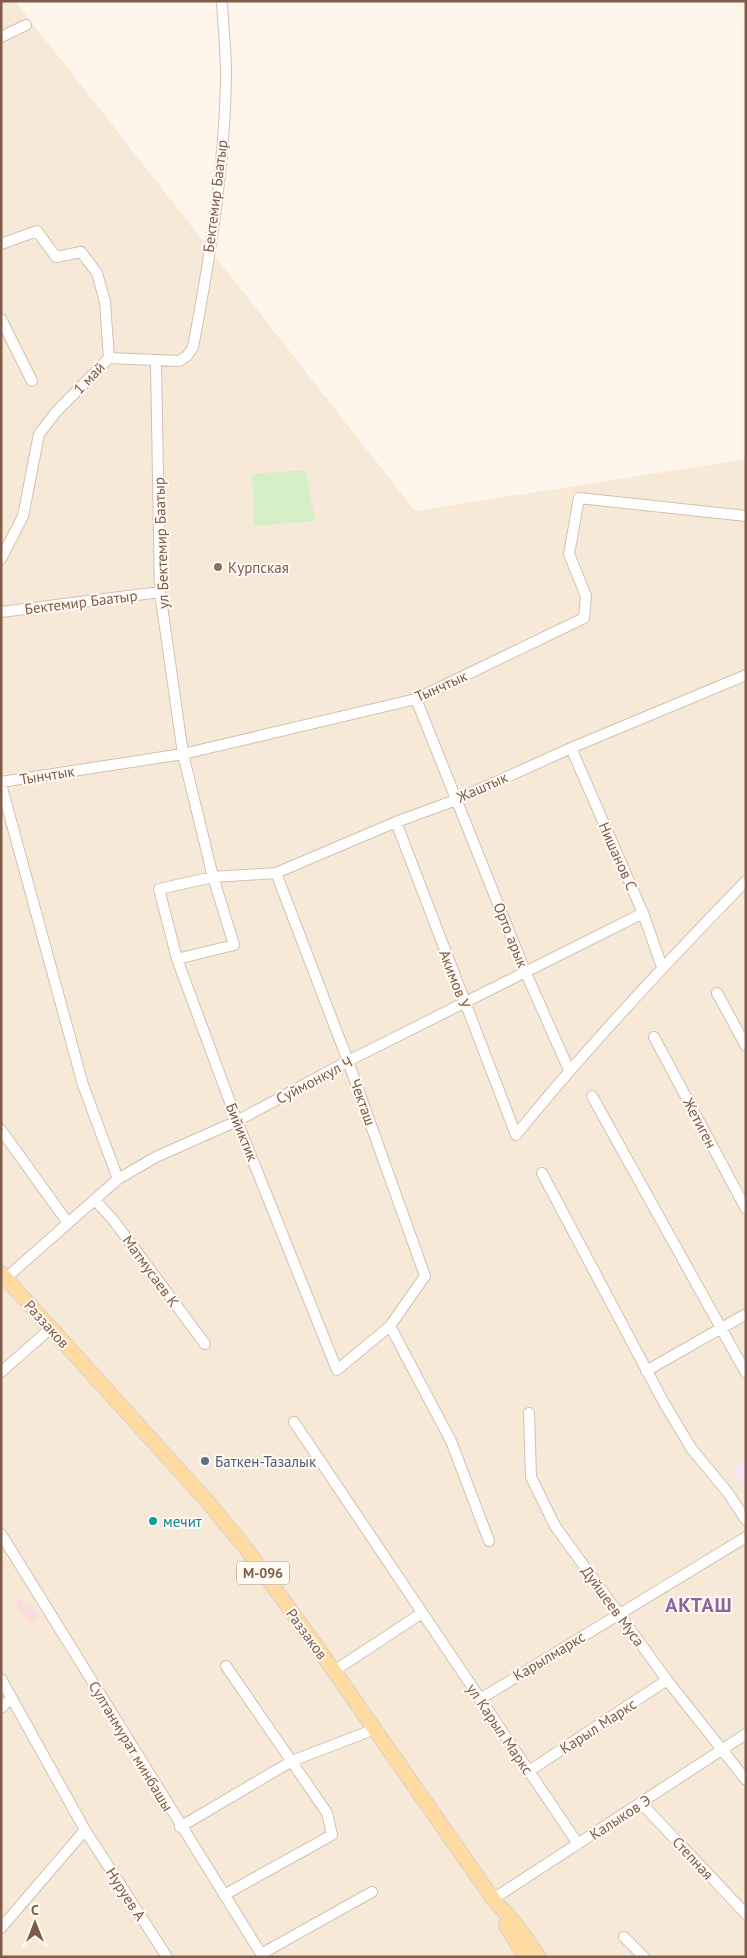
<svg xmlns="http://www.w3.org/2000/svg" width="747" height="1958" font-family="'PT Sans',sans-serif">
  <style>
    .residential { fill: #f7e9d7 }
    .education { fill: #f4e6fc }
    .medical { fill: #fddce0 }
    .green { fill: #d7efc6 }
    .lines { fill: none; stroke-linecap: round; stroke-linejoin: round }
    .minor-casing { stroke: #d5c0b0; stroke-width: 12 }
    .major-casing { stroke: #dbd1cc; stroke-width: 16 }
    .minor { stroke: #fff; stroke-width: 10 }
    .major { stroke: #ffdba1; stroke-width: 14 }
    .education-dot { fill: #8d6e63; stroke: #fffaf3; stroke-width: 2 }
    .service-dot { fill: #5c6f8a; stroke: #fffaf3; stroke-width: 2 }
    .culture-dot { fill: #0f9aa8; stroke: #fffaf3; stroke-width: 2 }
    .labels { text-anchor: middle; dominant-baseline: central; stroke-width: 4; stroke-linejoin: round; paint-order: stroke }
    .shield { fill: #fffaf3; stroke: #a58b7c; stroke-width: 1 }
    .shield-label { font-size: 14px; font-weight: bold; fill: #7e5c49 }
    .street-label { font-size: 15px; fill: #7e5c49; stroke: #fffaf3 }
    .education-label { font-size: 15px; fill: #785e54; stroke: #fffaf3; text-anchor: start }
    .service-label { font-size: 15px; fill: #4e5e75; stroke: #fffaf3; text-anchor: start }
    .culture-label { font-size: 15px; fill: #0d838f; stroke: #fffaf3; text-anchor: start }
    .district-label { font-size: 20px; font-weight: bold; letter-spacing: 1px; fill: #8c65a0; stroke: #fffaf3 }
  </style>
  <rect width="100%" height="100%" fill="#fef6ea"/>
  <!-- residential -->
  <path class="residential" d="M 1,1 L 15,1 L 415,511 L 746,459 L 746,1957 L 1,1957 Z"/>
  <!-- education -->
  <path class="education" d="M 746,1461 L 746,1491 L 734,1468 Z"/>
  <!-- medical -->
  <path class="medical" d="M 21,1599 L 25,1605 L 28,1603 L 39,1618 L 30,1624 L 15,1604 Z"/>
  <!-- green -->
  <path class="green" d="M 306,470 L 315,521 L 254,526 L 252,474 Z"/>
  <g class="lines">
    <defs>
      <path id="minor" d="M 1,37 L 26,25
        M 1,244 L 37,231 L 56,257 L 81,252 L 97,273 L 105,302 L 109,358 L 56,412 L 39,434 L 23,516 L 1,559
        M 1,319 L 32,381
        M 109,358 L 179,361 L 187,356 L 193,347 C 210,258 225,165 226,74 C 226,50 223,25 222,1
        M 156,362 L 160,592 L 183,754 L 213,877 L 234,945 L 177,959
        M 1,612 L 160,592
        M 416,699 L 525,971 L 569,1070
        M 571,748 L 643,913 L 662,967
        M 1,782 L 183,754 L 416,699 L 584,618 L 586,596 L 569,554 L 579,498 L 746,516
        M 1,784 L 83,1085 L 118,1179
        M 396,822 L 516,1135 C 588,1046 666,963 746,881
        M 276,873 L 348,1061 L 425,1276 L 390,1326 L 337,1370 L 237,1121 L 177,959 L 159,889 L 213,877 L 276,873 L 396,822 L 456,800 L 571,748 L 746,675
        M 717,993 L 746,1046
        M 654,1037 L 746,1209
        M 592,1096 L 746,1373
        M 1,1130 L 68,1223
        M 542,1173 L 663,1401 L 691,1448 L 728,1493 L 746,1520
        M 95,1200 L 114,1221 L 205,1344
        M 6,1278 L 118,1179 L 156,1157 L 237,1121 L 348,1061 L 643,913
        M 390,1326 L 451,1441 L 489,1541
        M 646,1371 L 746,1314
        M 1,1372 L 51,1328
        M 529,1413 L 531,1477 L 555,1526 L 667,1680 L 746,1780
        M 294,1422 L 578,1844
        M 1,1534 L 263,1957
        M 334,1671 L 422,1613
        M 1,1679 L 85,1830 L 167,1957
        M 480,1699 L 746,1537
        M 1,1708 L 11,1698
        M 529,1771 L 667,1680
        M 641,1803 L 746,1914
        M 180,1827 L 292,1761 L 375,1729
        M 224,1895 L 332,1835 L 327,1813 L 226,1666
        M 493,1899 L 746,1734
        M 1,1928 L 85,1830
        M 624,1937 L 644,1957
        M 261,1954 L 372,1892"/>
      <path id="major" d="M 1,1273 L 207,1501 L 245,1547 L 334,1671 L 493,1899 L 514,1922 L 539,1957
        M 506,1925 L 525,1957"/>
    </defs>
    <!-- minor casing -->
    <use href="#minor" class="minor-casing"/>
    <!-- major casing -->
    <use href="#major" class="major-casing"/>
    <!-- minor -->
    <use href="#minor" class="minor"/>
    <!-- major -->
    <use href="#major" class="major"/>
  </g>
  <!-- markers -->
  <circle class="education-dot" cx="218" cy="567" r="5"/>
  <circle class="service-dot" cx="205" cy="1461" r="5"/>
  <circle class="culture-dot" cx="153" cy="1521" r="5"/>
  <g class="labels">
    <!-- shield labels -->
    <rect class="shield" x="237" y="1561.5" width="52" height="23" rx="4"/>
    <g class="shield-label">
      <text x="263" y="1573">М-096</text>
    </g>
    <!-- street labels -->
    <g class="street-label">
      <text transform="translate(215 196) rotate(-83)">Бектемир Баатыр</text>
      <text transform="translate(89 378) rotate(-46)">1 май</text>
      <text transform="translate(161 543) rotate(-92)">ул Бектемир Баатыр</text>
      <text transform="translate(81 602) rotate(-7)">Бектемир Баатыр</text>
      <text transform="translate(441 686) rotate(-24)">Тынчтык</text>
      <text transform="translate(47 775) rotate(-9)">Тынчтык</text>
      <text transform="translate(482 787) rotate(-24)">Жаштык</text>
      <text transform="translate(618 856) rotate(66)">Нишанов С</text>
      <text transform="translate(511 935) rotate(68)">Орто арык</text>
      <text transform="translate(455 979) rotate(69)">Акимов У</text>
      <text transform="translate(314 1080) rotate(-28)">Суймонкул Ч</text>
      <text transform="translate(363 1102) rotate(70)">Чекташ</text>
      <text transform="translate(700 1123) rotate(62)">Жетиген</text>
      <text transform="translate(242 1132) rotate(68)">Бийиктик</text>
      <text transform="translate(151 1271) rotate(54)">Матмусаев К</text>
      <text transform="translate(47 1324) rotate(48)">Раззаков</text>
      <text transform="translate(613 1606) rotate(54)">Дуйшеев Муса</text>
      <text transform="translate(307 1634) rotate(54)">Раззаков</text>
      <text transform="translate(549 1656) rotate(-31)">Карылмаркс</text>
      <text transform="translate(598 1726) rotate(-33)">Карыл Маркс</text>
      <text transform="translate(500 1729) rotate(56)">ул Карыл Маркс</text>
      <text transform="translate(131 1746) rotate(59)">Султанмурат минбашы</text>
      <text transform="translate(620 1817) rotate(-33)">Калыков Э</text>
      <text transform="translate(693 1858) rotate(47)">Степная</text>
      <text transform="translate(126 1894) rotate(57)">Нуруев А</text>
    </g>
    <!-- education labels -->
    <g class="education-label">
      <text x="228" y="567">Курпская</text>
    </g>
    <!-- service labels -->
    <g class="service-label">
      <text x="215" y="1461">Баткен-Тазалык</text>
    </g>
    <!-- culture labels -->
    <g class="culture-label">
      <text x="163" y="1521">мечит</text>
    </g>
    <!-- district labels -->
    <g class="district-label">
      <text x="699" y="1605">АКТАШ</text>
    </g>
  </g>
  <!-- border -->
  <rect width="747" height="1958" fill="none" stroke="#7e5c49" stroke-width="5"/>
  <!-- north arrow -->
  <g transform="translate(35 1923)" stroke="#fffaf3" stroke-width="4" paint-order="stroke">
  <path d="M0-4L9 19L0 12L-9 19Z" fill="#7e5c49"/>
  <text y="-8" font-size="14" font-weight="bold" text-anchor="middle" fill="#7e5c49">С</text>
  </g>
</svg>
